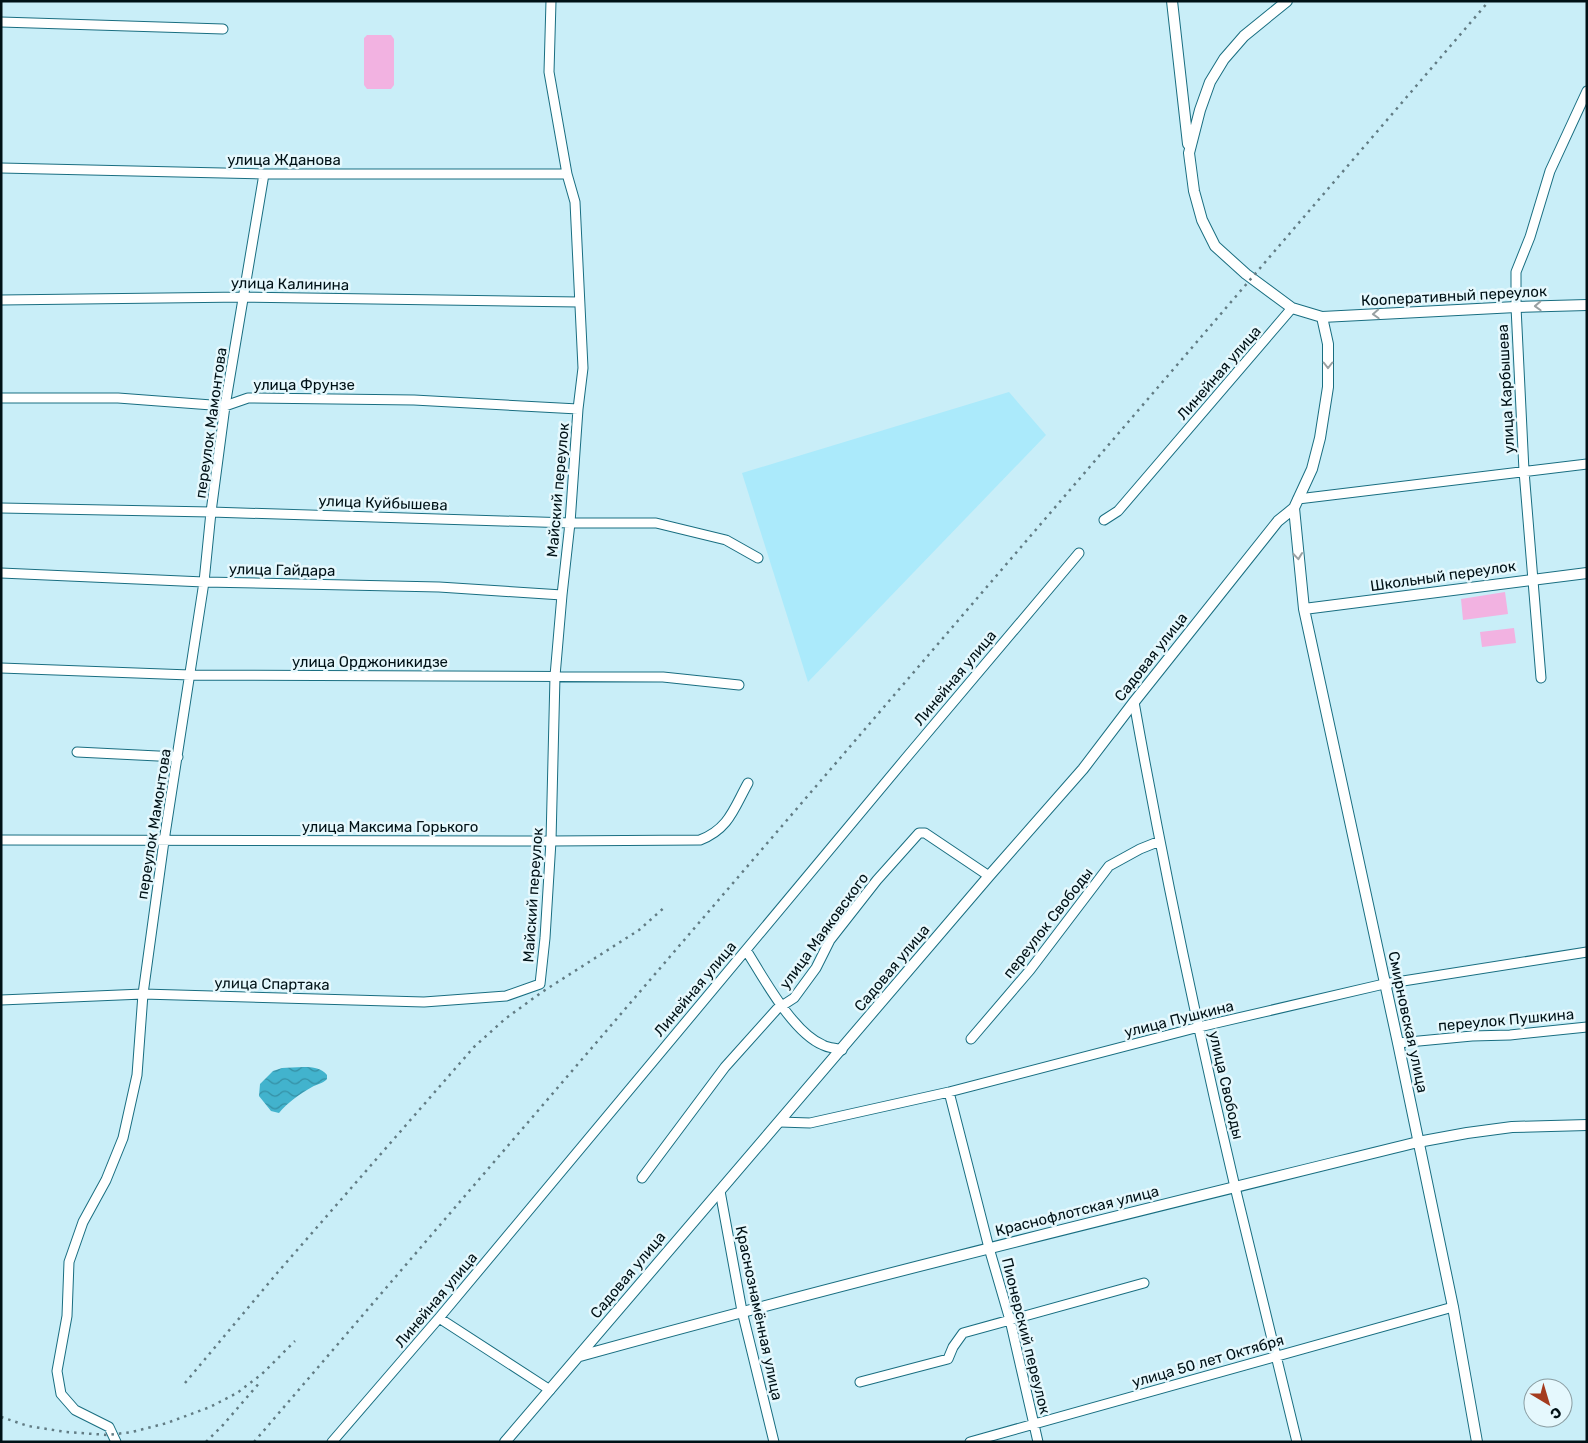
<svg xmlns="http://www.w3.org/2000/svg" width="1588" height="1443" font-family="Rubik,sans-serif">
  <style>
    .built { fill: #abeafb }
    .pitch { fill: #f2b2e1 }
    .water { fill: url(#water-waves) }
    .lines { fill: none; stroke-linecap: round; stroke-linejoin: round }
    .minor-casing { stroke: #196e81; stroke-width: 11 }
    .tertiary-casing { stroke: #196e81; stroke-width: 12 }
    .minor { stroke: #fff; stroke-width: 9 }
    .tertiary { stroke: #fff; stroke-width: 10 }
    .rail { stroke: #627c84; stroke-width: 2.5; stroke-dasharray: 2.5 5; stroke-linecap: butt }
    .oneway { stroke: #99a0a2 }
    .labels { text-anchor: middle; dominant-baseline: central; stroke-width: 5; stroke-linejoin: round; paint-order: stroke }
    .street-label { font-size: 15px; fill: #001116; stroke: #e5f8fd }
  </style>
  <defs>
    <pattern id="water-waves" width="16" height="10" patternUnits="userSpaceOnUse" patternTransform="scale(1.25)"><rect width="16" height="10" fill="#42b3cd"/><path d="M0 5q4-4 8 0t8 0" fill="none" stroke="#3590a5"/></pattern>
  </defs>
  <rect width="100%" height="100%" fill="#c9eef8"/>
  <!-- built -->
  <path class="built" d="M 1009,392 L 1046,435 L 808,682 L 742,473 Z"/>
  <!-- pitch -->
  <path class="pitch" d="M 367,35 L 391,35 L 394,39 L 394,85 L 391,89 L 367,89 L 364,85 L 364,38 Z
    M 1505,592 L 1508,614 L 1463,620 L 1461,599 Z
    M 1514,628 L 1516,643 L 1482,647 L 1480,632 Z"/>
  <!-- water -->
  <path class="water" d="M 282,1068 C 295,1068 318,1063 327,1075 L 327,1079 C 322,1084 317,1084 312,1087 C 301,1093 287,1103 279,1113 L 271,1111 L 259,1096 L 260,1084 L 273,1071 Z"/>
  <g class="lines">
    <defs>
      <path id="minor" d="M 1,22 L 223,29
        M 1,168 L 264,174 L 567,174
        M 1,300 L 244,297 L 579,302
        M 1,398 L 118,398 L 225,406 L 248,398 L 414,400 L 578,409
        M 1298,499 L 1587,464
        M 1,508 L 211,512 L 570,523 L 656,523 L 726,540 L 758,558
        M 1104,520 L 1118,511 L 1292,308
        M 1,573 L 204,582 L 439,587 L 562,595
        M 1,668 L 190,675 L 663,677 L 739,685
        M 1541,678 L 1524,471 L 1516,307 L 1516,272 L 1530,237 L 1550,171 L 1587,91
        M 1134,702 C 1163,865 1197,1026 1235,1187 C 1255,1272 1277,1357 1297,1442
        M 77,752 L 178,757
        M 1,840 L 551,841 L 700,840 C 729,829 734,808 748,783
        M 746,950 C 763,977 793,1033 823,1045 C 828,1048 836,1048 842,1050
        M 1,1000 L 143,994 L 424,1002 L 506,996 L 540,984 L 545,938 L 551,841 L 555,676 L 562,595 L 570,523 L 578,409 L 583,368 L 575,202 L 567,174 L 549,72 L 551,1
        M 971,1039 L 1030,970 L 1109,866 L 1140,849 L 1160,841
        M 1398,1043 L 1472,1036 L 1510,1035 L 1587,1027
        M 949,1092 L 989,1248 L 1010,1320 L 1038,1442
        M 780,1122 L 810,1123 L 949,1092 L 1199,1027 L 1384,984 L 1587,952
        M 642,1178 L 725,1067 L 777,1009 L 794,998 L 816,968 L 830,940 L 877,880 L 919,833 L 925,833 L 989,876
        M 720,1191 L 742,1311 L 774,1442
        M 439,1318 L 550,1390
        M 860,1382 L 948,1359 L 953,1347 L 963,1333 L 1144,1283
        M 116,1442 L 109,1427 L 75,1410 L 61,1394 L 57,1371 L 67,1316 L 69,1262 L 83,1222 L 106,1180 L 123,1138 L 137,1075 L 143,994 L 164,841 L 204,582 L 211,512 L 225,406 L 264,174
        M 332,1442 L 439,1318 L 906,758 L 1079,553
        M 970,1442 L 1453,1307"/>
      <path id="tertiary" d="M 1172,1 L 1188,144
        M 1287,1 L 1244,36 L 1224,59 L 1210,82 L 1200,110 L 1189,153 L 1194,191 L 1202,220 L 1215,246 L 1246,274 L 1292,308 L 1322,317 L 1516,307 L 1587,305
        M 1322,317 L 1328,344 L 1328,387 L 1320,438 L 1312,469 L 1294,508 L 1304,609 L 1398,1043 L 1453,1307 L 1477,1442
        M 1304,609 L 1587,573
        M 580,1356 C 858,1279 1138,1211 1418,1142 L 1467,1133 L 1512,1127 L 1587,1125
        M 505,1442 L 989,876 L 1083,769 L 1134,702 L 1278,521 L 1294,508"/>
    </defs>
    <!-- minor casing -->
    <use href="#minor" class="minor-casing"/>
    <!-- tertiary casing -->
    <use href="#tertiary" class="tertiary-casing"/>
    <!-- minor -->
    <use href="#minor" class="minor"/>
    <!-- tertiary -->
    <use href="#tertiary" class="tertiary"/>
    <!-- rail -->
    <path class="rail" d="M 185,1383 L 278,1272 L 474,1047 L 505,1019 L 542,992 L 639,930 L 666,906
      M 1,1417 L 28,1426 L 66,1432 L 108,1435 L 132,1432 L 167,1423 L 210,1407 L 237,1393 L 262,1374 L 295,1341
      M 206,1442 L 223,1425 L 261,1381
      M 254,1442 L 1489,1"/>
  </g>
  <!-- one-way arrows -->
  <defs><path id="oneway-chevron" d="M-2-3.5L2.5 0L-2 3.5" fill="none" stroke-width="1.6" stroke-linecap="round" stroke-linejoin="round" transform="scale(1.25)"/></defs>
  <g class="oneway">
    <use href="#oneway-chevron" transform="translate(1538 306) rotate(178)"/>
    <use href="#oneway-chevron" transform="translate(1376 314) rotate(177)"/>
    <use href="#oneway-chevron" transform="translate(1328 365) rotate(90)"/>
    <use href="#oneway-chevron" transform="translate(1298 556) rotate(84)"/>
  </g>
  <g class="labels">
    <!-- street labels -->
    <g class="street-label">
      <text x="284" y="160">улица Жданова</text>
      <text transform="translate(290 284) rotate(1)">улица Калинина</text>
      <text transform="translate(1454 296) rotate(-3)">Кооперативный переулок</text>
      <text transform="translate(1219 373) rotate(-49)">Линейная улица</text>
      <text x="304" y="385">улица Фрунзе</text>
      <text transform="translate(1506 389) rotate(-93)">улица Карбышева</text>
      <text transform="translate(211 423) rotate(-82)">переулок Мамонтова</text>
      <text transform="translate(558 490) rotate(-85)">Майский переулок</text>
      <text transform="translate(383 503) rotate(2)">улица Куйбышева</text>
      <text transform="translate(282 570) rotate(1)">улица Гайдара</text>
      <text transform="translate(1443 576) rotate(-8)">Школьный переулок</text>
      <text transform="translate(1151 657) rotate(-52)">Садовая улица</text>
      <text x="370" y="662">улица Орджоникидзе</text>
      <text transform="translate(955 678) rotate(-50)">Линейная улица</text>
      <text transform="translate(154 824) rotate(-81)">переулок Мамонтова</text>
      <text x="390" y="827">улица Максима Горького</text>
      <text transform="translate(533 895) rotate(-86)">Майский переулок</text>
      <text transform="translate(1048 923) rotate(-52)">переулок Свободы</text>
      <text transform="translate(824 931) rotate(-54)">улица Маяковского</text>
      <text transform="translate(892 968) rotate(-50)">Садовая улица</text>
      <text transform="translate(272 984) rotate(1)">улица Спартака</text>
      <text transform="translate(695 989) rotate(-50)">Линейная улица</text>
      <text transform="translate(1179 1019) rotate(-14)">улица Пушкина</text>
      <text transform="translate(1506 1020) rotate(-5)">переулок Пушкина</text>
      <text transform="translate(1408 1022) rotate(78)">Смирновская улица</text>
      <text transform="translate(1226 1085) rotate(77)">улица Свободы</text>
      <text transform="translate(1077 1211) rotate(-14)">Краснофлотская улица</text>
      <text transform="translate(628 1275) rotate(-50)">Садовая улица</text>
      <text transform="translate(436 1300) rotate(-50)">Линейная улица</text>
      <text transform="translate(759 1313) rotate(78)">Краснознамённая улица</text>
      <text transform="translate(1026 1336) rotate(76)">Пионерский переулок</text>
      <text transform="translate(1208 1361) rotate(-16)">улица 50 лет Октября</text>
    </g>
  </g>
  <!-- border -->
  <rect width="1588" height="1443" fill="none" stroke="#001116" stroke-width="5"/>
  <!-- north arrow -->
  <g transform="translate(1548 1403) rotate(142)"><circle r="24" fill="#e5f8fd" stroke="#899ca1"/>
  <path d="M0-4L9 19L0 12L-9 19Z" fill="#a43c1f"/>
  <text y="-8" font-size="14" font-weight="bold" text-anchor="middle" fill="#001116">С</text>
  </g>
</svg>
